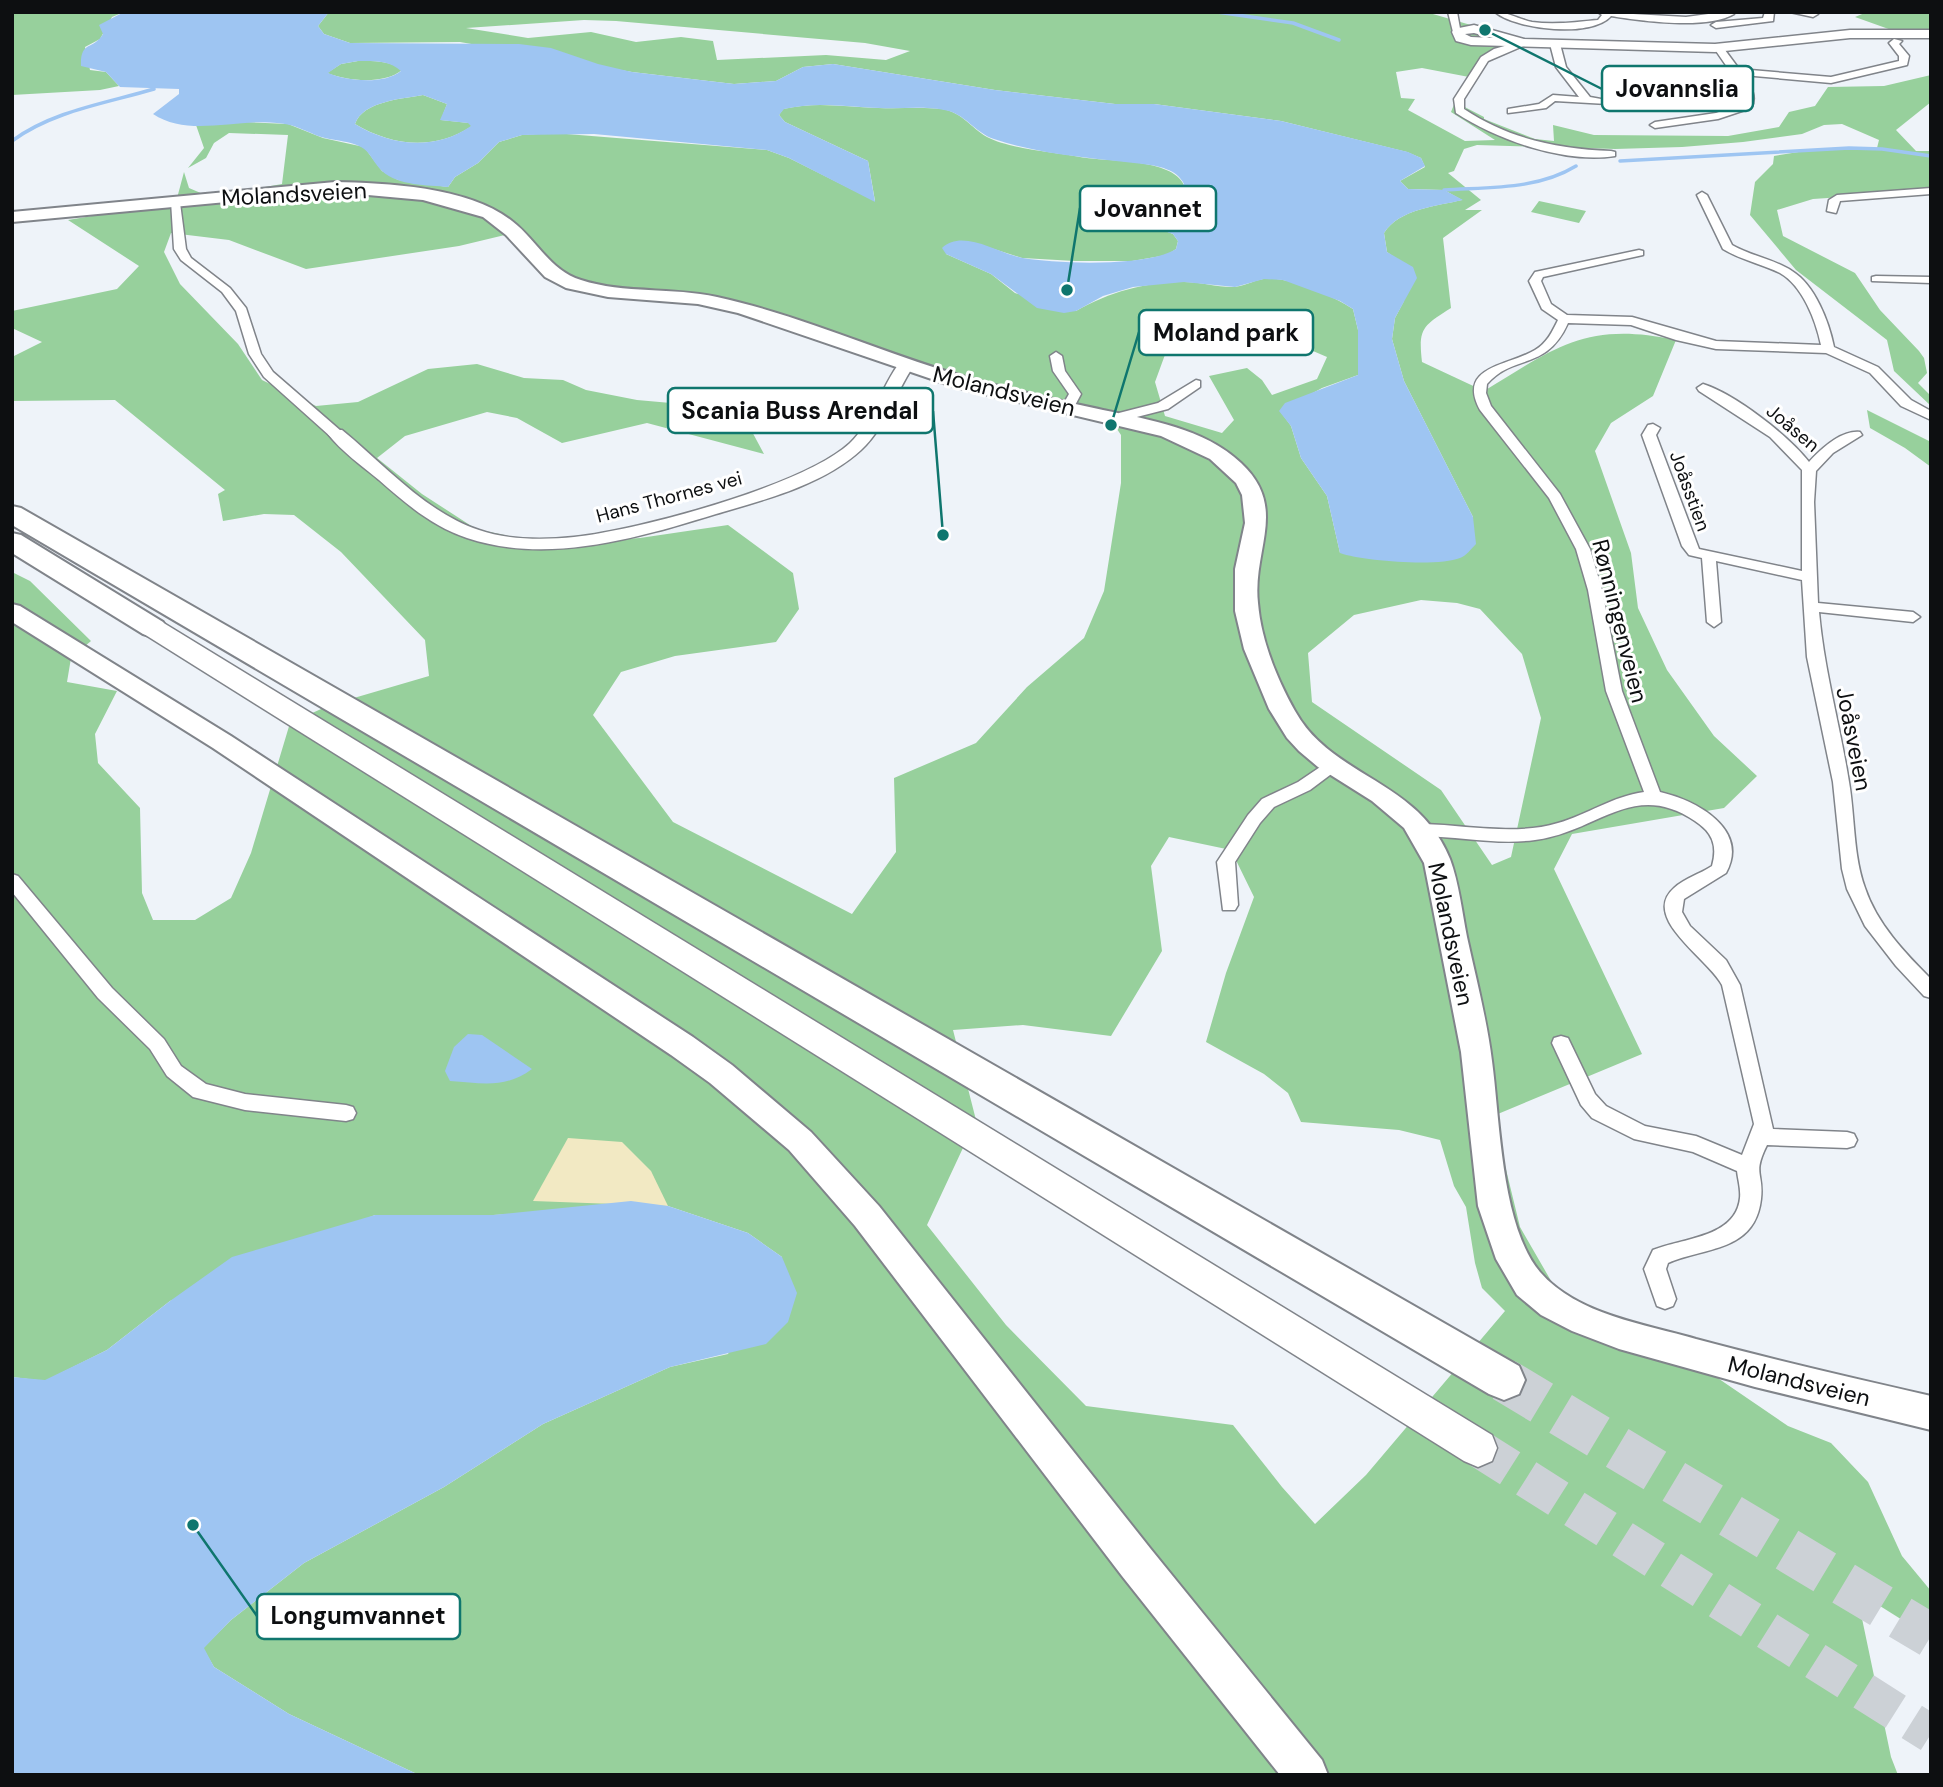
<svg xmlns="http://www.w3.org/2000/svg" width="1943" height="1787" font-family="'DM Sans',sans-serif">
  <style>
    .green { fill: #97d09c; fill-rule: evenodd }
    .sand { fill: #f2e9c3 }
    .water { fill: #9ec5f2; fill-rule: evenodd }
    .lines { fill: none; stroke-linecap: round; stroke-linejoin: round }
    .stream { stroke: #9ec5f2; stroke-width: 3.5 }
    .trunk-tunnel { stroke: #ccd1d6; stroke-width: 38; stroke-dasharray: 38 19; stroke-linecap: butt }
    .motorway-tunnel { stroke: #ccd1d6; stroke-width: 44; stroke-dasharray: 44 22; stroke-linecap: butt }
    .minor-casing { stroke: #80848a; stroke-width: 3 }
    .tertiary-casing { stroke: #80848a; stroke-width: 3 }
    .primary-casing { stroke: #80848a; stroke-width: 4 }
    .trunk-casing { stroke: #80848a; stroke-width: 3 }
    .motorway-casing { stroke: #80848a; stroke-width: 4 }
    .minor { fill: #fff; fill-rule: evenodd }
    .tertiary { fill: #fff; fill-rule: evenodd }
    .primary { fill: #fff; fill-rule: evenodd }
    .trunk { fill: #fff; fill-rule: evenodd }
    .motorway { fill: #fff; fill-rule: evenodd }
    .labels { text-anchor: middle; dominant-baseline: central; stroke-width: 6; stroke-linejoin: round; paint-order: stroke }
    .far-street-label { font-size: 19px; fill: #0d0f11; stroke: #fff }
    .street-label { font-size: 23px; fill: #0d0f11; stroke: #fff }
    .leader { fill: none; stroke: #0f766e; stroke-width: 2.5 }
    .callout-dot { fill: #0f766e; stroke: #fff; stroke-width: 2.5 }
    .callout { fill: #fff; stroke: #0f766e; stroke-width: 2.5 }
    .callout-label { font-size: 24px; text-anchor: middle; font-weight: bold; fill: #0d0f11 }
  </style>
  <rect width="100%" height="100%" fill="#eef3f9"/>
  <!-- green -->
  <path class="green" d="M 12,12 L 124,12 L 112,17 L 100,39 L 85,47 L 90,70 L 106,72 L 119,86 L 100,90 L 12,95 Z
    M 329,12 L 1426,12 L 1512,37 L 1469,77 L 1422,68 L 1396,72 L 1401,98 L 1415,99 L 1408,110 L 1465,141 L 1495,140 L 1451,112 L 1455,102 L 1484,117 L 1484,119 L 1535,139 L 1554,141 L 1553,125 L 1594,135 L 1728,136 L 1779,127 L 1789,112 L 1815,106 L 1828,87 L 1884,86 L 1931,75 L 1931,102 L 1896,130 L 1916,151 L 1931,151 L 1931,191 L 1813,199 L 1777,210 L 1783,236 L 1855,273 L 1880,310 L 1919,351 L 1924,358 L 1927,373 L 1918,383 L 1931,396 L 1931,406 L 1894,371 L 1887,340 L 1796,270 L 1750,215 L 1755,182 L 1773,164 L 1774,156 L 1811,150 L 1877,148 L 1879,140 L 1842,124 L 1824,125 L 1802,134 L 1743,142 L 1682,147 L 1615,149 L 1477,145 L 1464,149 L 1454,171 L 1448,173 L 1481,200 L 1465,210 L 1482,210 L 1443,238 L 1451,308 C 1423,326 1418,328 1422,362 L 1484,391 C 1556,347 1587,321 1676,340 L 1653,396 L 1611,423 L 1595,451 L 1631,553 L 1638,608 L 1667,670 L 1714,736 L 1757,776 L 1724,808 L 1572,834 L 1554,869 L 1642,1054 L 1493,1116 L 1520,1227 L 1573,1319 L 1703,1368 L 1788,1426 L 1831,1443 L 1868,1482 L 1902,1556 L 1931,1591 L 1931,1638 L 1880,1606 L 1860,1609 L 1891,1757 L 1898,1775 L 419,1775 L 289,1714 L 214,1667 L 203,1648 L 231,1620 L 304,1563 L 444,1487 L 543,1424 L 670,1367 L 728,1354 L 782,1257 L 748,1233 L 668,1206 L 493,1215 L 375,1215 L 170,1301 L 107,1350 L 45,1381 L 12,1377 L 12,572 L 30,581 L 91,641 L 71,658 L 67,682 L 117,691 L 95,734 L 98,763 L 140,808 L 142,893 L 153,920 L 195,920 L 231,898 L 251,853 L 290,723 L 330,705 L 429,676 L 425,640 L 341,552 L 294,515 L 264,514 L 223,521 L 218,494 L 225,490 L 115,400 L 12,401 L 12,357 L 42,342 L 12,328 L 12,311 L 117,289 L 139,266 L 68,220 L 176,202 L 184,172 L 189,188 L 210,197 L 282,184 L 288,135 L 229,133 L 214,143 L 206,158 L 188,168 L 204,148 L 196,125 L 246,122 L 288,124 L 323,138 L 364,147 L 382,171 L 398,180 L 448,187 L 455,177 L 478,163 L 499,142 L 522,135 L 554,133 L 767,150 L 789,158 L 875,201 L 868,161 L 785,122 L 779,115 L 783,109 C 816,101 845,107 878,108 C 899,109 921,107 942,109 C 962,112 971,128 987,137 C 1010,149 1053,152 1080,157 C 1107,162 1172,158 1184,185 L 1175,192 L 1120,204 L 1145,223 L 1173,234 L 1178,241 L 1176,249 L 1167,255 L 1132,261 L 1075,261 L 1022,258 L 975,243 L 946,254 L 991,274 L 1015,293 L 1076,311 C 1110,292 1144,282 1184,282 C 1200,282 1216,287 1232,287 C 1243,287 1252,281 1263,279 C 1287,275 1333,296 1353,309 L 1358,330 L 1358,375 L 1322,388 L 1280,411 L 1291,426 L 1301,458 L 1327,496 L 1340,553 L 1473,517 L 1404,381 L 1392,339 L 1395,318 L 1404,301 L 1398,260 L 1387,252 L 1384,233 C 1399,209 1437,206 1462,200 L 1444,190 L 1408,189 L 1400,181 L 1425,167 L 1421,158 L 1407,152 L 1281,121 L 1154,104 L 1115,104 L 995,90 L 833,64 L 803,67 L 776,81 L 734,84 L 632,72 L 460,42 L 350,43 L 324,34 L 318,26 ZM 584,20 L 616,21 L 865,43 L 910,51 L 886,60 L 826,55 L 717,60 L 713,41 L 681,37 L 636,42 L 591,32 L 528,38 L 466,28 ZM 171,233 L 229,240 L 306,269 L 459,246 L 509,234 L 536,249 L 571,277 L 631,291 L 757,313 L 1035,400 L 1111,420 L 1121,435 L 1121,483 L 1104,591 L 1084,638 L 1027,687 L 976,743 L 894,778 L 896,852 L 852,914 L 673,822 L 593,715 L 621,672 L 675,656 L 776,642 L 799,609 L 793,573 L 728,525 L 640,538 L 547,544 L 476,529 L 422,494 L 377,458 L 405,436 L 487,412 L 517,418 L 562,443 L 647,423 L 764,454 L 742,413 L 716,407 L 637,400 L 586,390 L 563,380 L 524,378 L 477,364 L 428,369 L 358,402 L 316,406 L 262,380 L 238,344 L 180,284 L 164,252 ZM 1217,344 L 1299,345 L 1327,357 L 1317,379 L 1272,395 L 1262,380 L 1247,368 L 1209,376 L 1234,420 L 1222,433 L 1165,416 L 1155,382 L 1166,352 ZM 1421,600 L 1457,603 L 1480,609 L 1522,654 L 1541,718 L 1511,857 L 1492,865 L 1441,790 L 1312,702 L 1308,653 L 1354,615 ZM 1169,837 L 1231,850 L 1254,897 L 1226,973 L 1206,1042 L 1264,1074 L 1288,1093 L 1301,1122 L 1399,1130 L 1440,1140 L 1454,1186 L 1466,1207 L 1475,1263 L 1482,1288 L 1505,1311 L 1366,1475 L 1315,1524 L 1282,1487 L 1233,1425 L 1086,1406 L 1006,1325 L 927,1225 L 976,1120 L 953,1030 L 1023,1025 L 1111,1036 L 1162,951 L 1151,866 Z
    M 1867,12 L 1931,12 L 1931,31 L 1897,32 L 1855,17 Z
    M 358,61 C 374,61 389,60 402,70 C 384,85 347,81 327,73 L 341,64 Z
    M 423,95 L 447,104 L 441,120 L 469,123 L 472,126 C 434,151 392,146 355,124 C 363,101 402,99 423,95 Z
    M 1539,201 L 1586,211 L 1579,223 L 1531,212 Z
    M 1867,410 L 1931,442 L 1931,467 L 1905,448 L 1870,428 Z"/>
  <!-- sand -->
  <path class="sand" d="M 568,1138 L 622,1142 L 651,1171 L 668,1206 L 533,1201 Z"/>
  <!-- water -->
  <path class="water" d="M 124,12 L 329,12 L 318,26 L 324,34 L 350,43 L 519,44 L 551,48 L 598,64 L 632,72 L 734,84 L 776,81 L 803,67 L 833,64 L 995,90 L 1115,104 L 1154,104 L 1281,121 L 1408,152 L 1421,158 L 1425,166 L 1400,181 L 1408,189 L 1444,190 L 1463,200 C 1437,206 1399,209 1384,233 L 1387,252 L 1413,267 L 1417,278 L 1395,318 L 1392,339 L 1404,381 L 1473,517 L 1476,544 C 1471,549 1466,556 1460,558 C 1438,567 1362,561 1340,553 L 1327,496 L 1301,458 L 1291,426 L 1279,411 L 1285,403 L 1358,375 L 1358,330 L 1353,309 L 1340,301 L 1283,280 L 1264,279 L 1235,287 L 1184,282 L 1133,287 L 1103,296 L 1076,311 L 1064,313 L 1037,308 L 991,274 L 946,254 L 942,248 C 963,228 999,254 1023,258 C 1057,264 1148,267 1176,249 L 1178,241 L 1173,234 L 1116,215 L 1112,209 L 1120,204 L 1175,192 L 1184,184 C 1177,169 1158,166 1143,164 C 1094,158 1042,155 994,139 C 975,133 965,113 944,110 C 924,106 901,109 880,108 C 846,107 817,101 784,109 L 779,115 L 785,122 L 868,161 L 875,202 L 789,158 L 767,150 L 594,134 L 522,135 L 499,142 L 478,163 L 455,177 L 448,187 C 427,185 399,186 382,171 C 374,164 370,151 361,147 C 350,141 337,141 325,138 C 313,135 302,128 290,125 C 246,114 192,140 153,114 L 179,94 L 179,89 L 120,87 L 106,72 L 81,66 C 80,40 93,51 103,34 L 99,25 ZM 358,61 C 374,61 389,60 401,71 C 384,85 347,81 328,73 L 341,64 ZM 423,95 L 447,104 L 440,120 L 468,123 L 471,126 C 435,151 391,146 355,124 C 363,101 402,99 423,95 Z
    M 468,1034 L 482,1035 L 532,1069 C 505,1089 482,1083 450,1081 L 445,1071 L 454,1047 Z
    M 631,1201 L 668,1206 L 748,1233 L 782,1257 L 797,1293 L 788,1322 L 766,1344 L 670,1367 L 543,1424 L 444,1487 L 304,1563 L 231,1620 L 204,1648 L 214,1667 L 289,1714 L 419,1775 L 12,1775 L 12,1377 L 45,1380 L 107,1350 L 170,1301 L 232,1257 L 375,1215 L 493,1215 Z"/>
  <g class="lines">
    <!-- stream -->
    <path class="stream" d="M 1217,12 L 1293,23 L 1339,40
      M 12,141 C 52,111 107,103 154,89
      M 1620,161 L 1849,148 L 1882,149 L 1931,156
      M 1444,190 C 1488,187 1537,190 1576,166"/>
    <!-- trunk-tunnel -->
    <path class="trunk-tunnel" d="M 1478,1448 L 1931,1734"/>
    <!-- motorway-tunnel -->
    <path class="motorway-tunnel" d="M 1504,1380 L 1931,1636"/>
    <defs>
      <path id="minor" d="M 1448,12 L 1457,12 L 1461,34 L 1453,32 Z
        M 1495,12 C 1508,12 1518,19 1532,22 C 1554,25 1576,22 1598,20 L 1602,15 L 1598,12 L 1686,17 L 1723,12 L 1734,14 C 1708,30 1641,21 1611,16 C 1592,38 1517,30 1495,12 Z
        M 1765,12 L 1774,12 L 1773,21 L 1716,28 L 1711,25 L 1716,22 L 1763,18 Z
        M 1790,12 L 1816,12 L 1818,14 L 1813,17 Z
        M 1894,39 L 1902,41 L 1899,44 L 1909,56 L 1907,65 L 1831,83 L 1743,75 C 1750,86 1758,96 1751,108 L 1718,119 L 1655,128 L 1650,125 L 1655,122 L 1716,113 L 1743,104 L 1743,90 L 1714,48 L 1716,46 L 1722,46 L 1739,69 L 1831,77 L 1899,61 L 1899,56 L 1889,43 Z
        M 1522,41 L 1530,43 L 1488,61 L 1464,99 L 1464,109 C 1509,139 1558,149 1611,151 L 1615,152 L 1615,156 C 1564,164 1498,140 1456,113 L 1454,99 L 1481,57 L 1494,49 Z
        M 1555,41 L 1560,44 L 1566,67 L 1590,97 L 1612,101 L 1607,104 L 1555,101 L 1546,108 L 1508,113 L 1508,109 L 1539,104 L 1553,95 L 1579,97 L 1556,67 L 1550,44 Z
        M 1931,188 L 1931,194 L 1840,201 L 1836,213 L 1827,211 L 1829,200 L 1837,195 Z
        M 1702,192 L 1707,195 L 1732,245 C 1751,256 1774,259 1792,271 C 1815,285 1829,322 1834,347 L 1878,367 L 1911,400 L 1931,411 L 1931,420 L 1901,406 L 1870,373 L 1826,353 L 1716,349 L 1676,340 L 1631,325 L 1568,323 C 1546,372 1514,353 1487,384 L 1486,393 L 1491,406 L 1560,494 L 1590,549 L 1602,590 L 1622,691 L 1660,792 C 1696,800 1750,829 1726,873 L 1684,899 L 1682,912 L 1690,926 L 1726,960 L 1740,985 L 1773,1129 L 1847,1132 L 1854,1134 L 1857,1140 L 1854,1146 L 1847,1148 L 1767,1145 C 1752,1175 1764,1172 1761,1199 C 1755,1252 1705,1247 1668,1263 L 1666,1269 L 1676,1299 L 1673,1306 L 1665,1309 L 1657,1306 L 1644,1269 L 1653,1250 C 1682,1238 1736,1238 1740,1198 C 1741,1189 1738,1180 1737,1171 L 1693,1152 L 1634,1139 L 1592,1118 L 1581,1105 L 1552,1043 L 1554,1038 L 1561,1036 L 1568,1038 L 1595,1094 L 1606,1106 L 1645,1126 L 1696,1136 L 1742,1155 L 1754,1124 L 1722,985 C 1709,959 1640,918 1674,888 C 1685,878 1700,874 1712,866 C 1718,845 1712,832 1695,821 C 1633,779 1598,832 1535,840 C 1498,845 1460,837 1423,836 L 1415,830 L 1423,824 C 1467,825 1515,836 1558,823 C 1587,815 1613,796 1644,792 L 1606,691 L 1588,590 L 1576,549 L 1549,498 L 1480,410 C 1456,366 1509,366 1535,350 C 1547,343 1552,332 1558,320 L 1542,309 L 1529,281 L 1535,272 L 1639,250 L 1643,251 L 1643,255 L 1543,277 L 1541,281 L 1551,304 L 1567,315 L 1632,317 L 1716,341 L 1821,345 C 1816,321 1803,286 1780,273 C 1762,264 1741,260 1723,249 L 1697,195 Z
        M 171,201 L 180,203 L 186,249 L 191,258 L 230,288 L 246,308 L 261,354 L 273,372 L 341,431 L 341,437 L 331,437 L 264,377 L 249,354 L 236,311 L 222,292 L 181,260 L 174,249 Z
        M 1876,276 L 1931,277 L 1931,283 L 1872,281 L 1872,277 Z
        M 1056,352 L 1062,356 L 1065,371 L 1081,394 L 1072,411 L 1067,412 L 1061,408 L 1069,394 L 1053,371 L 1050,356 Z
        M 1196,380 L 1200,381 L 1200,387 L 1168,409 L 1129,419 L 1120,424 L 1114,420 L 1119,413 L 1158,403 Z
        M 1703,384 C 1735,394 1789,436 1809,462 C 1821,449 1841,430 1860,432 L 1862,435 L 1833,453 L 1816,471 L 1814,502 L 1818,603 L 1913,612 L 1920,617 L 1913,622 L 1819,612 C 1824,670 1840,725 1849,782 C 1855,817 1853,855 1865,888 C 1877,924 1905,953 1931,979 L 1931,998 L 1924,996 L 1896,966 L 1865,926 L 1847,889 L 1842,869 L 1833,782 L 1807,657 L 1802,580 L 1716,561 L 1721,622 L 1714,627 L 1707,622 L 1702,558 L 1689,555 L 1682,546 L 1642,435 L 1648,425 L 1653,424 L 1660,428 L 1656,435 L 1699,549 L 1802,571 L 1802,470 L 1770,437 L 1699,391 L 1697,388 Z
        M 1332,759 L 1338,761 L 1340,765 L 1338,769 L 1310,790 L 1274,807 L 1260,823 L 1235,862 L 1238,905 L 1235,910 L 1223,910 L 1217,862 L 1248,815 L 1262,799 L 1298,782 Z
        M 12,874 L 18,876 L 112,988 L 164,1039 L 181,1066 L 206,1084 L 245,1094 L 346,1105 L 353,1107 L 356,1113 L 353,1119 L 346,1121 L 245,1110 L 193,1097 L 167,1076 L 150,1049 L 98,998 L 12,892 Z"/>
      <path id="tertiary" d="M 1474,25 L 1524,39 L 1715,44 L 1850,30 L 1931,30 L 1931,38 L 1850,38 L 1715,52 L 1471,45 L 1456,41 L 1452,32 L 1454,29 ZM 1474,33 L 1493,38 L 1471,37 L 1465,34 Z
        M 906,360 L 914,365 C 896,392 885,428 861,450 C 823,485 764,500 716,514 C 638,538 548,565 467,538 C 433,527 405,503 379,480 C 362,466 341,451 328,434 L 330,430 L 342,430 C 385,465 425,512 479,530 C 507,540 545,540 574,537 C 639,530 803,486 850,443 C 872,422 882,386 900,362 Z"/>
      <path id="primary" d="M 335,182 C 387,183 470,187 512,221 C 537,240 549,270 581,280 C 624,294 673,287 717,297 C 804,316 884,354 969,378 C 1013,391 1058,400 1103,410 C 1150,420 1204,428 1241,463 C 1289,508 1252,549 1258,603 C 1261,640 1277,679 1295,711 C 1332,778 1418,779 1450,859 C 1459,883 1462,912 1467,937 C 1476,978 1487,1020 1492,1061 C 1500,1120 1501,1226 1540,1272 C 1577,1315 1645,1324 1696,1339 C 1774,1360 1852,1378 1931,1396 L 1931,1430 L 1755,1387 L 1619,1349 L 1572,1331 L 1541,1315 L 1517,1295 L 1496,1259 L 1478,1206 L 1461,1052 L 1424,863 L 1404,828 L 1372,801 L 1318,767 L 1299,751 L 1287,738 L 1269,709 L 1244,649 L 1235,611 L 1235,569 L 1245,523 L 1242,495 L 1236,483 L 1210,459 L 1161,436 L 955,387 L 738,313 L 698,304 L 608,297 L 566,288 L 545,277 L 506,235 L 483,217 L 423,200 L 335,192 L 12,222 L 12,212 Z
        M 12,604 L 20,606 L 231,736 L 693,1037 L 732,1065 L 811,1132 L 879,1206 L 1150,1548 L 1322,1760 L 1328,1775 L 1280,1775 L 1122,1576 L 855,1226 L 789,1150 L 710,1083 L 671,1055 L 213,748 L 12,622 Z"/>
      <path id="trunk" d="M 153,620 L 162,622 L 1492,1435 L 1497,1448 L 1492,1461 L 1478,1467 L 1464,1461 L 144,634 L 140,628 L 144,622 Z"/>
      <path id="motorway" d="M 12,506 L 21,508 L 1519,1366 L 1525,1380 L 1519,1394 L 1504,1400 L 1489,1394 L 12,525 Z
        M 12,533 L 21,535 L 163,622 L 167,628 L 163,634 L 153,637 L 143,634 L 12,553 Z"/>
    </defs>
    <!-- minor casing -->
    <use href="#minor" class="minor-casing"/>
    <!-- tertiary casing -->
    <use href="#tertiary" class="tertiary-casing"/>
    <!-- primary casing -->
    <use href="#primary" class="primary-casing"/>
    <!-- trunk casing -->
    <use href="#trunk" class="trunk-casing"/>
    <!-- motorway casing -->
    <use href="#motorway" class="motorway-casing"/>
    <!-- minor -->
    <use href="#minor" class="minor"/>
    <!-- tertiary -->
    <use href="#tertiary" class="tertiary"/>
    <!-- primary -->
    <use href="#primary" class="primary"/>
    <!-- trunk -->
    <use href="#trunk" class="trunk"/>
    <!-- motorway -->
    <use href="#motorway" class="motorway"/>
  </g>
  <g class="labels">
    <!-- far-street labels -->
    <g class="far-street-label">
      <text transform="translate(1793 428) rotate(40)">Joåsen</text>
      <text transform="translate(1690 491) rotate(70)">Joåsstien</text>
      <text transform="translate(669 497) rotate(-15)">Hans Thornes vei</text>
    </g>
    <!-- street labels -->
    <g class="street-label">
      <text transform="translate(294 194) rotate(-3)">Molandsveien</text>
      <text transform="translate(1004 391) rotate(14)">Molandsveien</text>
      <text transform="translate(1620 621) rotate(76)">Rønningenveien</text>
      <text transform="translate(1854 739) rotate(79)">Joåsveien</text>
      <text transform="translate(1451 934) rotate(78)">Molandsveien</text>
      <text transform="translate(1799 1381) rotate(14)">Molandsveien</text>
    </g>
  </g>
  <!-- callouts -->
  <path class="leader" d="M1485 30L1602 89M1067 290L1080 208M1111 425L1139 332M943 535L933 411M193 1525L257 1616"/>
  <g class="callout-dot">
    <circle cx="1485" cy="30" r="7"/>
    <circle cx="1067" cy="290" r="7"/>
    <circle cx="1111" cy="425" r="7"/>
    <circle cx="943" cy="535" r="7"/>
    <circle cx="193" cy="1525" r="7"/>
  </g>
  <g class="callout">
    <rect x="1602" y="66" width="151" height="45" rx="7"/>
    <rect x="1080" y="186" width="136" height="45" rx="7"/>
    <rect x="1139" y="310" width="174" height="45" rx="7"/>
    <rect x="668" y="388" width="265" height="45" rx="7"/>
    <rect x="257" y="1594" width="203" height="45" rx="7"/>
  </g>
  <g class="callout-label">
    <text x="1677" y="97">Jovannslia</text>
    <text x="1148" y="217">Jovannet</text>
    <text x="1226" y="341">Moland park</text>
    <text x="800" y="419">Scania Buss Arendal</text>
    <text x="358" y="1624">Longumvannet</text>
  </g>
  <!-- border -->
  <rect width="1943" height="1787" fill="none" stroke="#0d0f11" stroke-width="28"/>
</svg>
